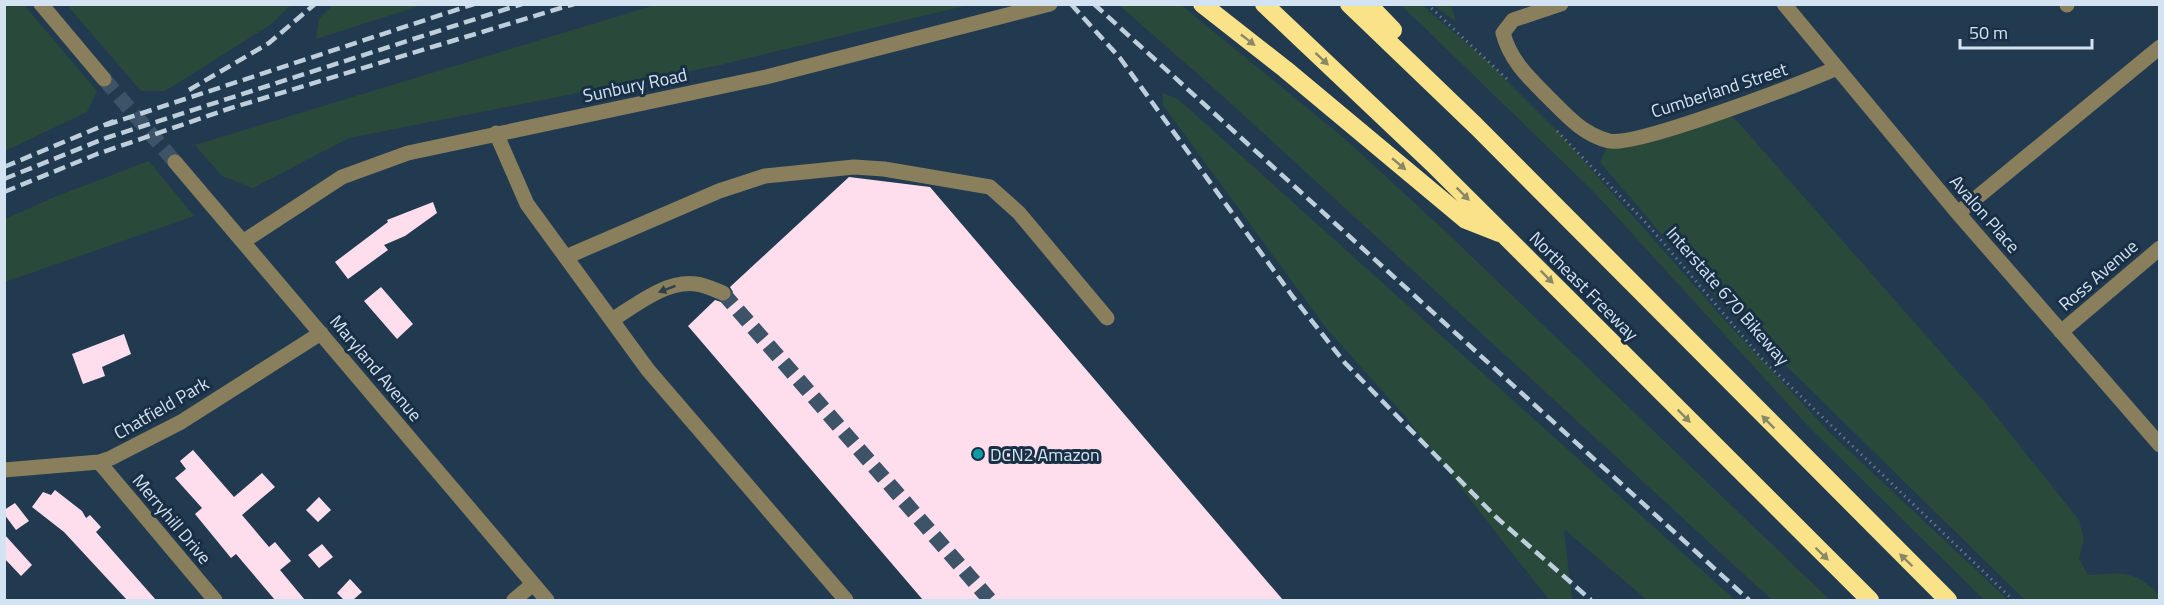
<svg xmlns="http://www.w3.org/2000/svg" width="2164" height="605" font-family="'Titillium Web',sans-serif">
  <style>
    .green { fill: #294a3a }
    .building { fill: #fedeec }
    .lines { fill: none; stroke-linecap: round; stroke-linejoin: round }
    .minor-tunnel { stroke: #3d5367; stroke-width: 15; stroke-dasharray: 15 8; stroke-linecap: butt }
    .path { stroke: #627789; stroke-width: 3; stroke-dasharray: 1.5 4.5; stroke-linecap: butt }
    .minor { stroke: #897f5d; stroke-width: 15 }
    .highway { stroke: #fae289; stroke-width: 18 }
    .rail { stroke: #bdcedc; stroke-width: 4.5; stroke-dasharray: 12 6; stroke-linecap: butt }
    .oneway { fill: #898867 }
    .oneway2 { fill: #2f3f4a }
    .culture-dot { fill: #0f9aa8; stroke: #182f45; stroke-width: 2 }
    .labels { text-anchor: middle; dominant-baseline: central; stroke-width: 6; stroke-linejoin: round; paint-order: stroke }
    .street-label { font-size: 18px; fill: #d4e3f1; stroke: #182f45 }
    .poi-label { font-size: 18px; fill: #d4e3f1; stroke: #182f45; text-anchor: start }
  </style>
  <rect width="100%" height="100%" fill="#223a4f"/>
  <!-- green -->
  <path class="green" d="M 5,4 L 24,5 L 97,91 L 87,112 L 5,151 Z
    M 334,4 L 422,4 L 422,5 L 316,39 L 319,19 Z
    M 67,5 L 291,5 L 270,25 L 165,91 L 141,91 Z
    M 655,5 L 968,5 L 720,65 L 349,138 L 253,188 L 222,176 L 195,145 Z
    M 1119,5 L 1181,5 L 1345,139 L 1445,231 L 1830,600 L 1772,600 L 1224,97 Z
    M 1401,5 L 1422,5 L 1487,61 L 1560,134 L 1732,328 L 1829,432 L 2008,600 L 1985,600 L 1975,591 L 1809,427 L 1594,192 Z
    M 1434,5 L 1451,5 L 1456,22 Z
    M 1162,93 L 1178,99 L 1735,600 L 1647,600 L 1564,529 L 1572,600 L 1549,600 L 1404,415 L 1327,329 L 1163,105 Z
    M 1724,112 L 1737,121 L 1988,406 L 2079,520 L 2084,539 L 2079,559 L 2088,575 C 2122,573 2134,569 2159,595 L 2159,600 L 2025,600 L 1713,294 L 1600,162 L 1608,146 Z
    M 149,161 L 194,216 L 5,282 L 5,219 L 57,196 Z"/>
  <!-- building -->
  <path class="building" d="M 849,177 L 930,187 L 1283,600 L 923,600 L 688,326 L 715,300 L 724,303 L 729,300 L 733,292 L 730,287 Z
    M 433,202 L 437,213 L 405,236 L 384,245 L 388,250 L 348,279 L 335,262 L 388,222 L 387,220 Z
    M 381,287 L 413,324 L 397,339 L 364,301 Z
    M 124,334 L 131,354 L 102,367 L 105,376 L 83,384 L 72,354 Z
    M 193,450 L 234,497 L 262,473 L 275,487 L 242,515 L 269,547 L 275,542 L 291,561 L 280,570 L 305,600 L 275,600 L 236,554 L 231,558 L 195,514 L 202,508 L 175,478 L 186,469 L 180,461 Z
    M 55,490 L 82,511 L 86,518 L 90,515 L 101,527 L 96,532 L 156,600 L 127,600 L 64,532 L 32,507 L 43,492 L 51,495 Z
    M 319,497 L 331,510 L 318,522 L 306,510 Z
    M 15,503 L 29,521 L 16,530 L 4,514 L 4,510 Z
    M 4,534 L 32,565 L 21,576 L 4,558 Z
    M 322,544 L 333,557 L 319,568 L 308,555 Z
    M 350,579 L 362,592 L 353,600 L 344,600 L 337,593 Z"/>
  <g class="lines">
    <!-- minor-tunnel -->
    <path class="minor-tunnel" d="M 104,79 L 175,162
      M 723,293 L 990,600"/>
    <!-- path -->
    <path class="path" d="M 1427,4 L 1509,81
      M 1557,131 L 1648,225 L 1763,360 L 2013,600"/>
    <!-- minor -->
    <path class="minor" d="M 41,4 L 104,79
      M 1561,4 L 1513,20 L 1503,33 C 1510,60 1528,77 1547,96 C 1566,115 1582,134 1609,141 C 1637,147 1802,83 1837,68
      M 1784,4 L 1956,211 L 2160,445
      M 2067,5 L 2067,4
      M 496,133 L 527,204 L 648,370 L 846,600
      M 175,162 L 547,600
      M 1958,213 L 2160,47
      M 244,241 L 342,177 L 408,153 L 766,77 L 1050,4
      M 566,257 L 719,191 L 765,176 L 854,167 L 884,169 L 990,187 L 1019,213 L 1107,318
      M 612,320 C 636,305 666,280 696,284 C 705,285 715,290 723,293
      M 2061,332 L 2160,248
      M 99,462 L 215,600
      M 4,470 L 99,462 L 111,458 L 181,422 L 321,333
      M 514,600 L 533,584"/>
    <!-- highway -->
    <path class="highway" d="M 1202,4 L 1285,69 L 1466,220 L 1499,233
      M 1264,4 L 1432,163 L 1870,600
      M 1349,4 L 1476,126 L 1948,600
      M 1368,4 L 1393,30"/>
    <!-- rail -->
    <path class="rail" d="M 1071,4 L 1120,58 L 1293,297 L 1345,363 L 1497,518 L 1591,600
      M 1094,4 L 1749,600
      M 189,90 L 269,43 L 315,4
      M 106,125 L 474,4
      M 4,167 L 114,121
      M 4,179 L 106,138 L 522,4
      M 4,192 L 97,154 L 228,109 L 574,4"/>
  </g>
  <!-- one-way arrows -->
  <defs><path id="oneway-solid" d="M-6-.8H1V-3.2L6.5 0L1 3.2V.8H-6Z" transform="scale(1.5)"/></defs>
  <g class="oneway">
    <use href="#oneway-solid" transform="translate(1248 40) rotate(38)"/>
    <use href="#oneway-solid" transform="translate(1322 59) rotate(43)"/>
    <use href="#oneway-solid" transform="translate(1399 164) rotate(40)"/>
    <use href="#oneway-solid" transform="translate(1463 194) rotate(45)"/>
    <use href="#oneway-solid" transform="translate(1547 277) rotate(45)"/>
    <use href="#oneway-solid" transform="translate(1684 416) rotate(45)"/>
    <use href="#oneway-solid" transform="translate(1768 422) rotate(-135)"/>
    <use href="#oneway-solid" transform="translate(1822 554) rotate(44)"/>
    <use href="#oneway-solid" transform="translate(1906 560) rotate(-136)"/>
  </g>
  <use class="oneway2" href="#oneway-solid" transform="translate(667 289) rotate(159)"/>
  <!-- markers -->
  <circle class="culture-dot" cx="978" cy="454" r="6"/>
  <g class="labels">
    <!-- street labels -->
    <g class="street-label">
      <text transform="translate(635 85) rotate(-12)">Sunbury Road</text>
      <text transform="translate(1719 90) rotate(-18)">Cumberland Street</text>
      <text transform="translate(1985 214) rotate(49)">Avalon Place</text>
      <text transform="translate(2098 275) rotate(-41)">Ross Avenue</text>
      <text transform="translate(1584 286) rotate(45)">Northeast Freeway</text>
      <text transform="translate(1728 296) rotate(49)">Interstate 670 Bikeway</text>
      <text transform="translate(376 368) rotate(50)">Maryland Avenue</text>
      <text transform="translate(161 408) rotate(-30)">Chatfield Park</text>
      <text transform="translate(172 519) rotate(50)">Merryhill Drive</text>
    </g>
    <!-- poi labels -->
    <g class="poi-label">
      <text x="990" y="454">DCN2 Amazon</text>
    </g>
  </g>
  <!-- border -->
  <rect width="2164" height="605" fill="none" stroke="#d4e3f1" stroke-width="12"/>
  <!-- scale -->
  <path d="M1960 39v9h132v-9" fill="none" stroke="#d4e3f1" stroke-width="3"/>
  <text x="1969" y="39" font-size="18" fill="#d4e3f1" stroke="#182f45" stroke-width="4.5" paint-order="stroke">50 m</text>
</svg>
